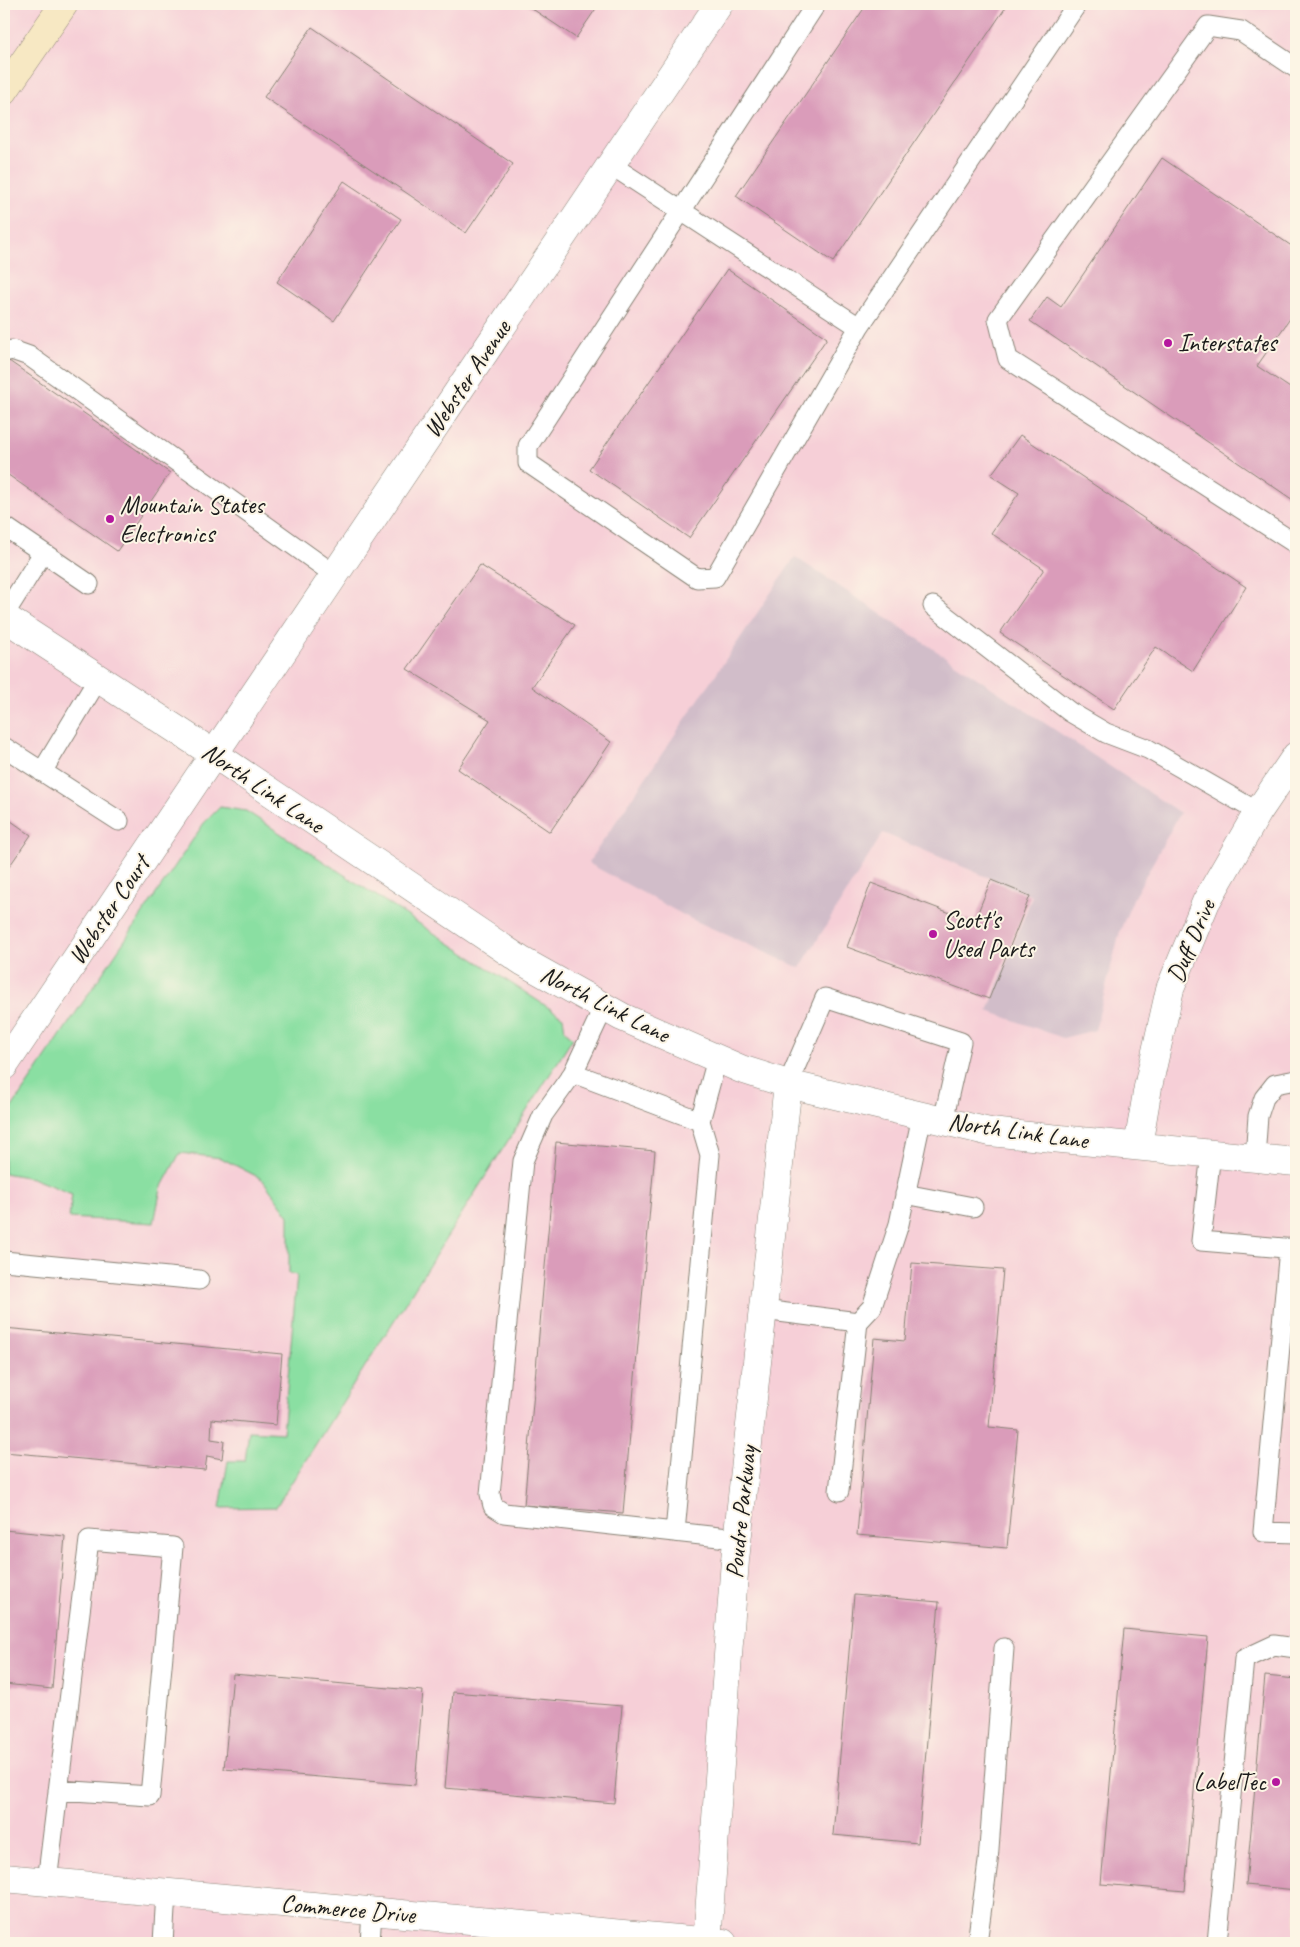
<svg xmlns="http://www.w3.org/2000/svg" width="1300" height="1947" font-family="Caveat,sans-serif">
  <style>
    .built { fill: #f6cfd7 }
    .industrial { fill: #d1bdc9 }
    .green { fill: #8adfa2; stroke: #537e5f }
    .building { fill: #da9cba }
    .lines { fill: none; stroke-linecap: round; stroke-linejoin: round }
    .lane-casing { stroke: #888275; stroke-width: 21 }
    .street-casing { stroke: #888275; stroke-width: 29 }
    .secondary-casing { stroke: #888275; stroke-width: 29 }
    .lane { stroke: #fff; stroke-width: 19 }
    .street { stroke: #fff; stroke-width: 28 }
    .secondary { stroke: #f7e8c3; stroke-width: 28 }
    .poi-dot { fill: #b5179e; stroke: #fcf5e5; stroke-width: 2 }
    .labels { text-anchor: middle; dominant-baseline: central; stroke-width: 4; stroke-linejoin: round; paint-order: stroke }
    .poi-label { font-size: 25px; fill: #1c1c1c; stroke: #fcf5e5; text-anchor: start }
    .street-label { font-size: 25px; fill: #1c1c1c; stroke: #fcf5e5 }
  </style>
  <rect width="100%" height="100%" fill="#fcf5e5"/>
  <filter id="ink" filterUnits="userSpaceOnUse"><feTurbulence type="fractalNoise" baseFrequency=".02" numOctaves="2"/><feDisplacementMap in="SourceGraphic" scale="10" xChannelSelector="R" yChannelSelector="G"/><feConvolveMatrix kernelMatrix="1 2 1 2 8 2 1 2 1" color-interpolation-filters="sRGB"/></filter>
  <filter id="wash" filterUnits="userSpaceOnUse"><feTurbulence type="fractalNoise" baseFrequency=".0096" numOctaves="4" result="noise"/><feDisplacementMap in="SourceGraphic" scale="20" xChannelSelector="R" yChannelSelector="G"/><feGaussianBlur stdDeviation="1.12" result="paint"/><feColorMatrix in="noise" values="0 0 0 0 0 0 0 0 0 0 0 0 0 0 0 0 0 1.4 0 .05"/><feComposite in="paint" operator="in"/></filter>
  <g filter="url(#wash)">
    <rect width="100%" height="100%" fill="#f5e8ce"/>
    <!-- built -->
    <path class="built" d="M 4,4 L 1296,4 L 1296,1943 L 4,1943 Z"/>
    <!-- industrial -->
    <path class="industrial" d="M 795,557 L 1180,813 L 1133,899 L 1120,931 L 1095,1030 L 1063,1038 L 988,1011 L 1032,896 L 883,833 L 800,968 L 689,918 L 588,863 Z"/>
    <!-- green -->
    <path class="green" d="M 220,807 L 246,811 L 563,1017 L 565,1031 L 573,1038 L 276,1507 L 220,1508 L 228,1461 L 245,1461 L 249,1431 L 283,1433 L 297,1275 L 289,1273 L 289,1216 L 262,1179 L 221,1158 L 180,1153 L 161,1188 L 154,1223 L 69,1218 L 72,1194 L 32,1178 L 4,1173 L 4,1119 L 204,823 Z"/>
    <g id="blocks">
      <!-- building -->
      <path class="building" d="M 525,4 L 599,4 L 576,38 Z
        M 867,4 L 1008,4 L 833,262 L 736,196 Z
        M 312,27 L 513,164 L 466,233 L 264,97 Z
        M 1162,158 L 1296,249 L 1296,310 L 1257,366 L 1296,392 L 1296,502 L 1030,321 L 1047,297 L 1061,307 Z
        M 344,181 L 401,219 L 334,321 L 277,282 Z
        M 727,269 L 827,338 L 689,538 L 589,469 Z
        M 9,361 L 170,473 L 117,551 L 4,472 L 4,369 Z
        M 1020,435 L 1246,587 L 1193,671 L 1156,647 L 1114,709 L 1000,633 L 1044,569 L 991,533 L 1019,493 L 991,475 Z
        M 480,565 L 575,625 L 532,687 L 611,742 L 550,832 L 458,769 L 490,720 L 407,669 Z
        M 4,816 L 31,835 L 4,874 Z
        M 991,880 L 1030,896 L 989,999 L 847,947 L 871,883 L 974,922 Z
        M 556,1142 L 655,1151 L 623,1513 L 524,1505 Z
        M 912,1263 L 1003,1270 L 989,1427 L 1018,1430 L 1007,1548 L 857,1535 L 874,1338 L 905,1341 Z
        M 4,1328 L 282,1354 L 276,1425 L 212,1419 L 211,1439 L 224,1441 L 222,1459 L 207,1456 L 205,1470 L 4,1452 Z
        M 4,1530 L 65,1536 L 52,1689 L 4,1684 Z
        M 854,1595 L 939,1602 L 918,1843 L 833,1835 Z
        M 1124,1629 L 1208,1637 L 1185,1891 L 1101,1884 Z
        M 233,1674 L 423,1691 L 415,1785 L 224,1769 Z
        M 1265,1676 L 1296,1679 L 1296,1890 L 1246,1885 Z
        M 453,1692 L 622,1706 L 614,1803 L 445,1788 Z"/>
    </g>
  </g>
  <g filter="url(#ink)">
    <use href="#blocks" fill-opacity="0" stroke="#888275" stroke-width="1"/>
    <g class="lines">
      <defs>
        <path id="lane" d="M 816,4 L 528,446 L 528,463 L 697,578 L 715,577 L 859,327
          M 1296,68 L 1241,31 L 1208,26 L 998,319 L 1008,359 L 1296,544
          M 611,165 L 859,327 L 1077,4
          M 4,352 L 12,350 L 29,356 L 335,575
          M 4,526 L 89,584
          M 933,606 L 1070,712 L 1106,733 L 1148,749 L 1258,812
          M 4,615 L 43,553
          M 4,747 L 119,821
          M 42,772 L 98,679
          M 604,1007 L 573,1073 L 543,1115 L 523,1161 L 490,1494 L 493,1506 L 504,1513 L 737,1539
          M 573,1073 L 700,1121
          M 788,1084 L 825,998 L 961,1042 L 943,1121
          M 1211,1153 L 1201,1241 L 1296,1249
          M 1255,1158 L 1258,1116 L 1264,1098 L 1275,1084 L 1296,1080
          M 905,1194 L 973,1207
          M 1289,1248 L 1263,1532 L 1296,1533
          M 4,1261 L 199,1280
          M 763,1310 L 858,1322 L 872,1307 L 899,1224 L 922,1116
          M 839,1491 L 858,1322
          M 675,1532 L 710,1155 L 700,1121 L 717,1059
          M 47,1882 C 60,1768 75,1654 89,1540 L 173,1547 L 150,1796 L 58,1790
          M 163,1943 L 166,1893
          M 370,1943 L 372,1912
          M 977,1943 L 988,1862 L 1004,1648
          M 1217,1943 L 1244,1659 L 1274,1645 L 1296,1648"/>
        <path id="street" d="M 4,617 L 214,754 L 522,961 L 622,1017 L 741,1069 L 788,1084 L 990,1132 L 1296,1162
          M 4,1066 L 719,4
          M 1138,1146 L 1148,1087 L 1170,989 L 1206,902 L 1258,812 L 1296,756
          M 4,1878 L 723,1943
          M 707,1942 L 735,1560 L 788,1084"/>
        <path id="secondary" d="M 4,91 L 64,4"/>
      </defs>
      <!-- lane casing -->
      <use href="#lane" class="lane-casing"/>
      <!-- street casing -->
      <use href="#street" class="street-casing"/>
      <!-- secondary casing -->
      <use href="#secondary" class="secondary-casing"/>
      <!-- lane -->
      <use href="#lane" class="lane"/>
      <!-- street -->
      <use href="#street" class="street"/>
      <!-- secondary -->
      <use href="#secondary" class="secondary"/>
    </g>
  </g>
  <!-- markers -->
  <g class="poi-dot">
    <circle cx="1168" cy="343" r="5"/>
    <circle cx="110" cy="519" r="5"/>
    <circle cx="933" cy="934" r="5"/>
    <circle cx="1276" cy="1782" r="5"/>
  </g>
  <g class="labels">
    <!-- poi labels -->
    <g class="poi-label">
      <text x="1178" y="343">Interstates</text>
      <text x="120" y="505">Mountain States<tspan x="120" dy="29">Electronics</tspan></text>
      <text x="943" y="920">Scott's<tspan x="943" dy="29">Used Parts</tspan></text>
      <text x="1266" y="1782" text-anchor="end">LabelTec</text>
    </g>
    <!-- street labels -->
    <g class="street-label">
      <text transform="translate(467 379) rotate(-56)">Webster Avenue</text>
      <text transform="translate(263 788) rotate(34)">North Link Lane</text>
      <text transform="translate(109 910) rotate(-56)">Webster Court</text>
      <text transform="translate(1191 941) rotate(-67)">Duff Drive</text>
      <text transform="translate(605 1004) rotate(27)">North Link Lane</text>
      <text transform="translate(1018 1131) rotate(8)">North Link Lane</text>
      <text transform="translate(741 1512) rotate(-84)">Poudre Parkway</text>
      <text transform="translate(348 1909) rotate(5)">Commerce Drive</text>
    </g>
  </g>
  <!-- margin -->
  <rect width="1300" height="1947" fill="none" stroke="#fcf5e5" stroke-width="20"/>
</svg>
